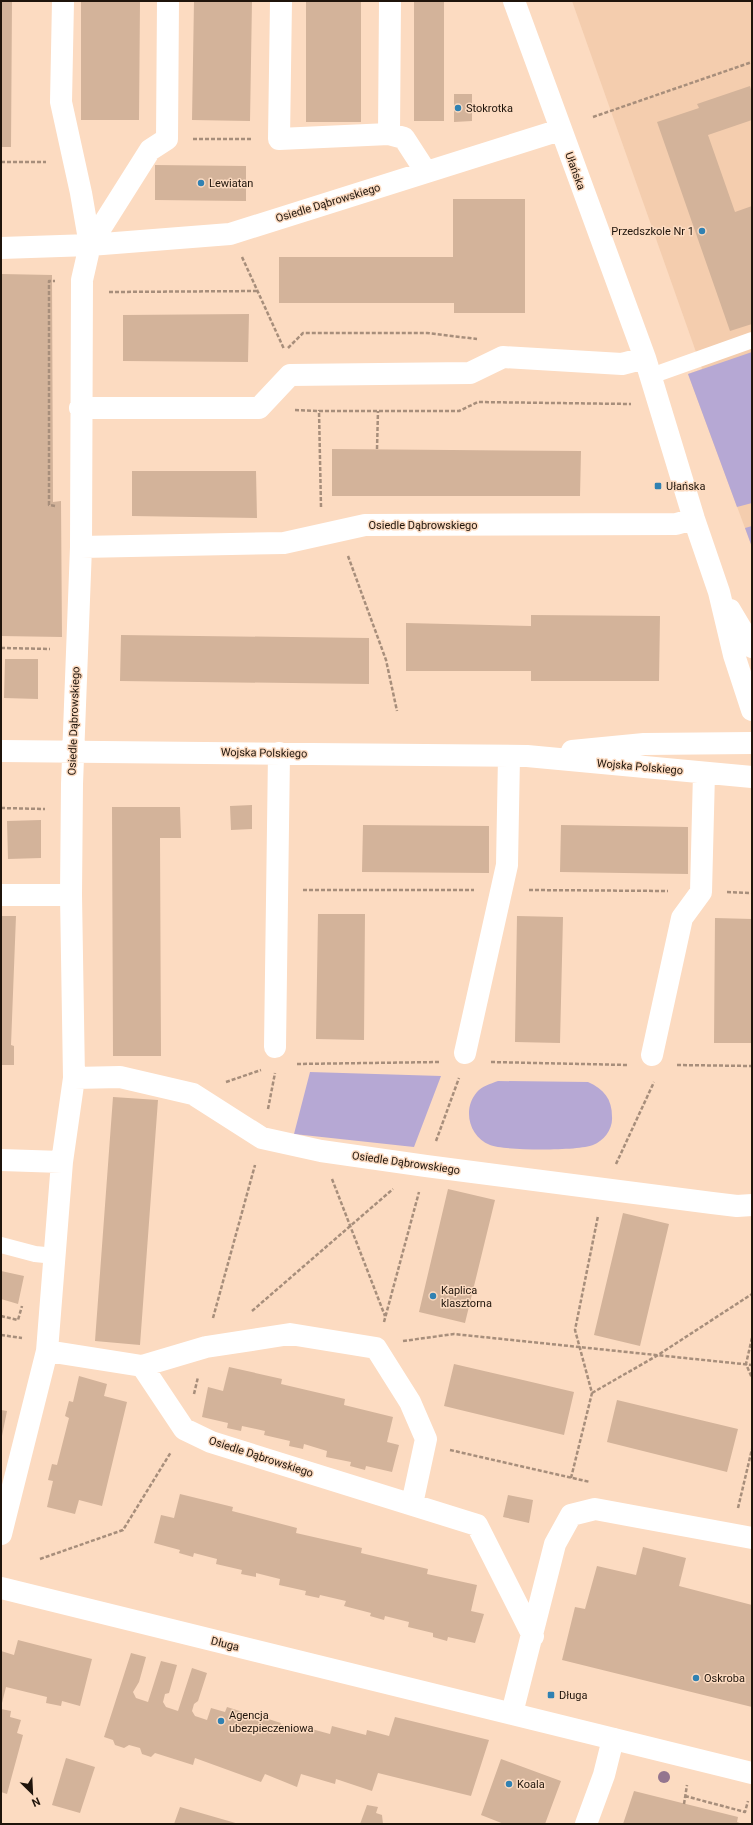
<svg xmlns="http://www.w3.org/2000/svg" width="753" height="1825" font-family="Roboto,sans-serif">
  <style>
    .built { fill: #f4cdae }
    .green { fill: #b6a8d4 }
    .building { fill: #d3b39a }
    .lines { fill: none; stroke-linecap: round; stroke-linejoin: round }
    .path { stroke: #a78e7b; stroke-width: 2.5; stroke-dasharray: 4 2; stroke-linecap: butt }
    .lane { stroke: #fff; stroke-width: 16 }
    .street { stroke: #fff; stroke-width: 22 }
    .secondary { stroke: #fff; stroke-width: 22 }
    .tree { fill: #94758f }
    .poi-dot { fill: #3081b2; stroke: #fcdbc1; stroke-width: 1.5 }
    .labels { text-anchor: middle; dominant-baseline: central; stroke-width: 3; stroke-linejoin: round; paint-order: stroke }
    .poi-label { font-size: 11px; fill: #1f140b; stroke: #fcdbc1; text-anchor: start }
    .street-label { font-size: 11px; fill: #1f140b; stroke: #fcdbc1 }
  </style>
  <rect width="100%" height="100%" fill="#fcdbc1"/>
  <!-- built -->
  <path class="built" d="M 572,1 L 752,1 L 752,547 L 688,374 L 702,369 Z"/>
  <!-- green -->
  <path class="green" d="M 752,352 L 752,503 L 737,507 L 688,374 Z
    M 752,526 L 752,547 L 745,528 Z
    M 310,1072 L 441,1076 L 414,1147 L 294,1134 Z
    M 498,1081 L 588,1082 C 604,1089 612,1099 612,1117 C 613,1129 604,1141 593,1145 C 579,1151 505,1151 490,1145 C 469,1137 462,1109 477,1092 C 482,1086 490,1084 498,1081 Z"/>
  <!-- building -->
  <path class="building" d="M 1,1 L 12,1 L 11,147 L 1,147 Z
    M 81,1 L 140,1 L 139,120 L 81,120 Z
    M 194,1 L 252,1 L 250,121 L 192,120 Z
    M 306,1 L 361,1 L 361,122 L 306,122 Z
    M 414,1 L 444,1 L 444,121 L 414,121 Z
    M 750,86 L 752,93 L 752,120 L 708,135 L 735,212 L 752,206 L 752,324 L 730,331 L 657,122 L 699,108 L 697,104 Z
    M 454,94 L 472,94 L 472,121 L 454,122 Z
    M 155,165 L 246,166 L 246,201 L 155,200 Z
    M 453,199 L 525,199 L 525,313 L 454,313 L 454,303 L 279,303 L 279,257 L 453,257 Z
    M 1,274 L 52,275 L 53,502 L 61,501 L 62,637 L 1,636 Z
    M 249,314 L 248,362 L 123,361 L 123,315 Z
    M 332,449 L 581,451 L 580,496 L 332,496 Z
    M 132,471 L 256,471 L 257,518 L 132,516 Z
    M 531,615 L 660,616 L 659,681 L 531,681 L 531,671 L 406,671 L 406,623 L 531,626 Z
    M 121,635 L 369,638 L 369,684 L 120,681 Z
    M 5,659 L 38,659 L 38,699 L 4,698 Z
    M 252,805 L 252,829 L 231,830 L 230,806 Z
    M 112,807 L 180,807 L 181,838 L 160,838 L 161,1056 L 113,1056 Z
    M 41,820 L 41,858 L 8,859 L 7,821 Z
    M 363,825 L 489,826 L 489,873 L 362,872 Z
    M 561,825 L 688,827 L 688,874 L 560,872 Z
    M 318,914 L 365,914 L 364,1040 L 316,1039 Z
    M 1,916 L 16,916 L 11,1045 L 14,1046 L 14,1065 L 1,1065 Z
    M 517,916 L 563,917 L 560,1043 L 515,1042 Z
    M 715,918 L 752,919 L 752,1043 L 714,1043 Z
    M 113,1097 L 158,1100 L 140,1345 L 95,1341 Z
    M 448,1189 L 495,1200 L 465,1323 L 419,1312 Z
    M 623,1213 L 669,1224 L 640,1346 L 594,1335 Z
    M 1,1271 L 24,1276 L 18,1304 L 1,1299 Z
    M 454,1364 L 574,1392 L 564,1435 L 444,1406 Z
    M 229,1367 L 282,1379 L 281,1384 L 345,1399 L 344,1405 L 393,1417 L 387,1442 L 399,1445 L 392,1472 L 366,1466 L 365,1470 L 350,1466 L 351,1462 L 326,1457 L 327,1451 L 304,1444 L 303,1449 L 289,1446 L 290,1441 L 264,1435 L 265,1431 L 242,1426 L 241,1431 L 227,1428 L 228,1423 L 202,1417 L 208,1387 L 223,1391 Z
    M 79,1376 L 107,1384 L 104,1396 L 127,1402 L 102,1506 L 79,1500 L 75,1514 L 47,1507 L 53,1481 L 48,1480 L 52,1464 L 57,1465 L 69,1418 L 65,1416 L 69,1401 L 73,1402 Z
    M 617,1400 L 738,1429 L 727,1472 L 607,1442 Z
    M 1,1410 L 7,1411 L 2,1436 L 1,1436 Z
    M 180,1494 L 233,1507 L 232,1511 L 297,1528 L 296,1533 L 362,1548 L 361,1553 L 428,1569 L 427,1574 L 477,1585 L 471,1611 L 484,1614 L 475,1643 L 448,1637 L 447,1641 L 433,1637 L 433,1633 L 408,1627 L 409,1622 L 385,1616 L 384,1620 L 370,1616 L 371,1613 L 344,1606 L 346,1601 L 320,1595 L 319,1598 L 305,1595 L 306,1591 L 279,1585 L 280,1579 L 256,1573 L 256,1577 L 241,1574 L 242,1570 L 216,1564 L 217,1559 L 194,1553 L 193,1557 L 179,1553 L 180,1550 L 154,1543 L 161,1515 L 174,1518 Z
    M 508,1495 L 533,1500 L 529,1523 L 503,1517 Z
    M 643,1547 L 686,1558 L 679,1586 L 752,1605 L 752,1707 L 562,1660 L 575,1607 L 585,1609 L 597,1566 L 636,1575 Z
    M 18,1640 L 92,1659 L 80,1706 L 62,1701 L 61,1706 L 46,1703 L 47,1697 L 6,1687 L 1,1707 L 1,1651 L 14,1655 Z
    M 131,1653 L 146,1657 L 139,1682 L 133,1692 L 136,1698 L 148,1702 L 161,1661 L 177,1665 L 169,1693 L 165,1694 L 163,1702 L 166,1707 L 178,1711 L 192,1668 L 207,1673 L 198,1701 L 194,1704 L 192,1711 L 195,1716 L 207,1720 L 211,1708 L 225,1712 L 227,1707 L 246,1713 L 245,1717 L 260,1721 L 262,1717 L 281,1723 L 280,1727 L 294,1731 L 297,1725 L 330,1734 L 332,1726 L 366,1735 L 367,1730 L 389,1736 L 395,1717 L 489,1740 L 471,1796 L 378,1773 L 372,1791 L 336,1779 L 335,1784 L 301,1774 L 297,1787 L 265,1774 L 261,1782 L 195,1758 L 193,1765 L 155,1753 L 151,1757 L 142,1754 L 140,1748 L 129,1745 L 124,1748 L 115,1745 L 113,1740 L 104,1737 Z
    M 1,1709 L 11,1711 L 10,1717 L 21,1720 L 17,1733 L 23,1735 L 7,1794 L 1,1792 Z
    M 66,1758 L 95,1767 L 80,1813 L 52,1805 Z
    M 501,1759 L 561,1781 L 545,1824 L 504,1824 L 481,1815 Z
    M 634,1791 L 738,1817 L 737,1822 L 743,1824 L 623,1824 Z
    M 367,1805 L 378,1807 L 376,1813 L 382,1815 L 383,1824 L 360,1824 Z
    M 180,1807 L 239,1824 L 174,1824 Z"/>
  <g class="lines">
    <!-- path -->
    <path class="path" d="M 593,117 L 752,62
      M 193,139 L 252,139
      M 1,162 L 46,162
      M 242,257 L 284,349
      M 109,292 L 259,291
      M 288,348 L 303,333 L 427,333 L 477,339
      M 295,410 L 319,411
      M 377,449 L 378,411
      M 55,506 L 49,505 L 49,281 L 55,281
      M 321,507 L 319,411 L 459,411 L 478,402 L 631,404
      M 348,556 L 386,660 L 397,711
      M 1,648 L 50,649
      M 1,808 L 45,809
      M 303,890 L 474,890
      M 529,890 L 668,891
      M 727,892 L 752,893
      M 491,1062 L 628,1065
      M 297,1064 L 440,1062
      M 677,1065 L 752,1066
      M 226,1082 L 261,1070
      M 268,1109 L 275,1073
      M 436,1141 L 459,1078
      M 616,1164 L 654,1082
      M 332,1179 L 385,1316
      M 252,1311 L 393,1189
      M 1,1316 L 18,1320 L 22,1306
      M 213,1318 L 255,1165
      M 384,1322 L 419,1192
      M 1,1335 L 22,1338
      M 752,1338 L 746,1364 L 752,1378
      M 403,1341 L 454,1334 L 752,1365
      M 592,1393 L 658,1355 L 752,1294
      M 194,1394 L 198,1377
      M 450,1450 L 590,1482
      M 571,1478 L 592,1393 L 575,1330 L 598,1216
      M 738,1508 L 752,1449
      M 40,1559 L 123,1530 L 171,1452
      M 685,1796 L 745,1812 L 748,1801
      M 684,1804 L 687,1785
      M 389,1824 L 389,1823"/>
    <!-- lane -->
    <path class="lane" d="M 651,376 L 752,340
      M 1,1245 L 35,1254 L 55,1256"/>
    <!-- street -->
    <path class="street" d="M 63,1 L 61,102 L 81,193 L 90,245
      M 281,1 L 279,139 L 389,134 L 404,138 L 426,172
      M 514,1 L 645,358 L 694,519 L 719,592 L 734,655 L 752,710
      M 389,134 L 390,1
      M 1,248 L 90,245 L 230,234 L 560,130
      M 80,408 L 259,408 L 290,375 L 470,373 L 503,357 L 622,364 L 645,358
      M 81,547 L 284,543 L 365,525 L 676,524 L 694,519
      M 730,610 L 752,647
      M 1,751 L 527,756 L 752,777
      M 572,751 L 644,744 L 752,743
      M 1,895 L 71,895
      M 275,1047 L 279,753
      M 465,1053 L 507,865 L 509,756
      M 652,1055 L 682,918 L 701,892 L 704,773
      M 74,1078 L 120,1077 L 193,1094 L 262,1138 L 321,1151 L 426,1166 L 712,1203 L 737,1206 L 752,1205
      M 1,1160 L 62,1162
      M 47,1351 L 142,1366 L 184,1429 L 211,1442 L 477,1525 L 533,1636
      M 142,1366 L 206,1347 L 290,1334 L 376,1348 L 410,1402 L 426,1439 L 412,1504
      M 1,1534 L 47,1351 L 62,1162 L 74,1078 L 71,895 L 72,784 L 81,547 L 82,280 L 90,245 L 150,150 L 167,139 L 168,1
      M 512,1713 L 555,1544 L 571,1515 L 595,1509 L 752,1538
      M 586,1824 L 604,1775 L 613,1739"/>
    <!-- secondary -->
    <path class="secondary" d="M 1,1588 L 752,1773"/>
  </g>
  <!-- trees -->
  <circle class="tree" cx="664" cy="1777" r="6"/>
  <!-- markers -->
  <g class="poi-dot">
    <circle cx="458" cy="108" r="4"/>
    <circle cx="201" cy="183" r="4"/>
    <circle cx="702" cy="231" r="4"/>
    <rect x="654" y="482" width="8" height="8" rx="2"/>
    <circle cx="433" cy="1296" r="4"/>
    <circle cx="696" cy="1678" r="4"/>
    <rect x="547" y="1691" width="8" height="8" rx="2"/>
    <circle cx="221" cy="1721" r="4"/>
    <circle cx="509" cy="1784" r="4"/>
  </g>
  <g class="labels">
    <!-- poi labels -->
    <g class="poi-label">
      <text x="466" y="108">Stokrotka</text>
      <text x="209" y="183">Lewiatan</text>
      <text x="694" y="231" text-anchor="end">Przedszkole Nr 1</text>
      <text x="666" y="486">Ułańska</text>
      <text x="441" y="1290">Kaplica<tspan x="441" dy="13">klasztorna</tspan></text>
      <text x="704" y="1678">Oskroba</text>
      <text x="559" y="1695">Długa</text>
      <text x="229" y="1715">Agencja<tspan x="229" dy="13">ubezpieczeniowa</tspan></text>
      <text x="517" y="1784">Koala</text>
    </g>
    <!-- street labels -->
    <g class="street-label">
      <text transform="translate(575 171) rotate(70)">Ułańska</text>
      <text transform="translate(328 203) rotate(-17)">Osiedle Dąbrowskiego</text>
      <text x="423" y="525">Osiedle Dąbrowskiego</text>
      <text transform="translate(74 721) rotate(-88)">Osiedle Dąbrowskiego</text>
      <text transform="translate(264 753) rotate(1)">Wojska Polskiego</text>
      <text transform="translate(640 767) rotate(5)">Wojska Polskiego</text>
      <text transform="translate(406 1163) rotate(8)">Osiedle Dąbrowskiego</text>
      <text transform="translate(261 1457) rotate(18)">Osiedle Dąbrowskiego</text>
      <text transform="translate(225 1644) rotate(14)">Długa</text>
    </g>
  </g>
  <!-- border -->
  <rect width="753" height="1825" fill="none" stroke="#1f140b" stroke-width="4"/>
  <!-- north arrow -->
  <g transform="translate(32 1793) rotate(156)" stroke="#fcdbc1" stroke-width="3" paint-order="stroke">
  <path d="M0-3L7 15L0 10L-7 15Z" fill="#1f140b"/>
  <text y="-6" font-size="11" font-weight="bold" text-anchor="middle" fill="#1f140b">N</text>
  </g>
</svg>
